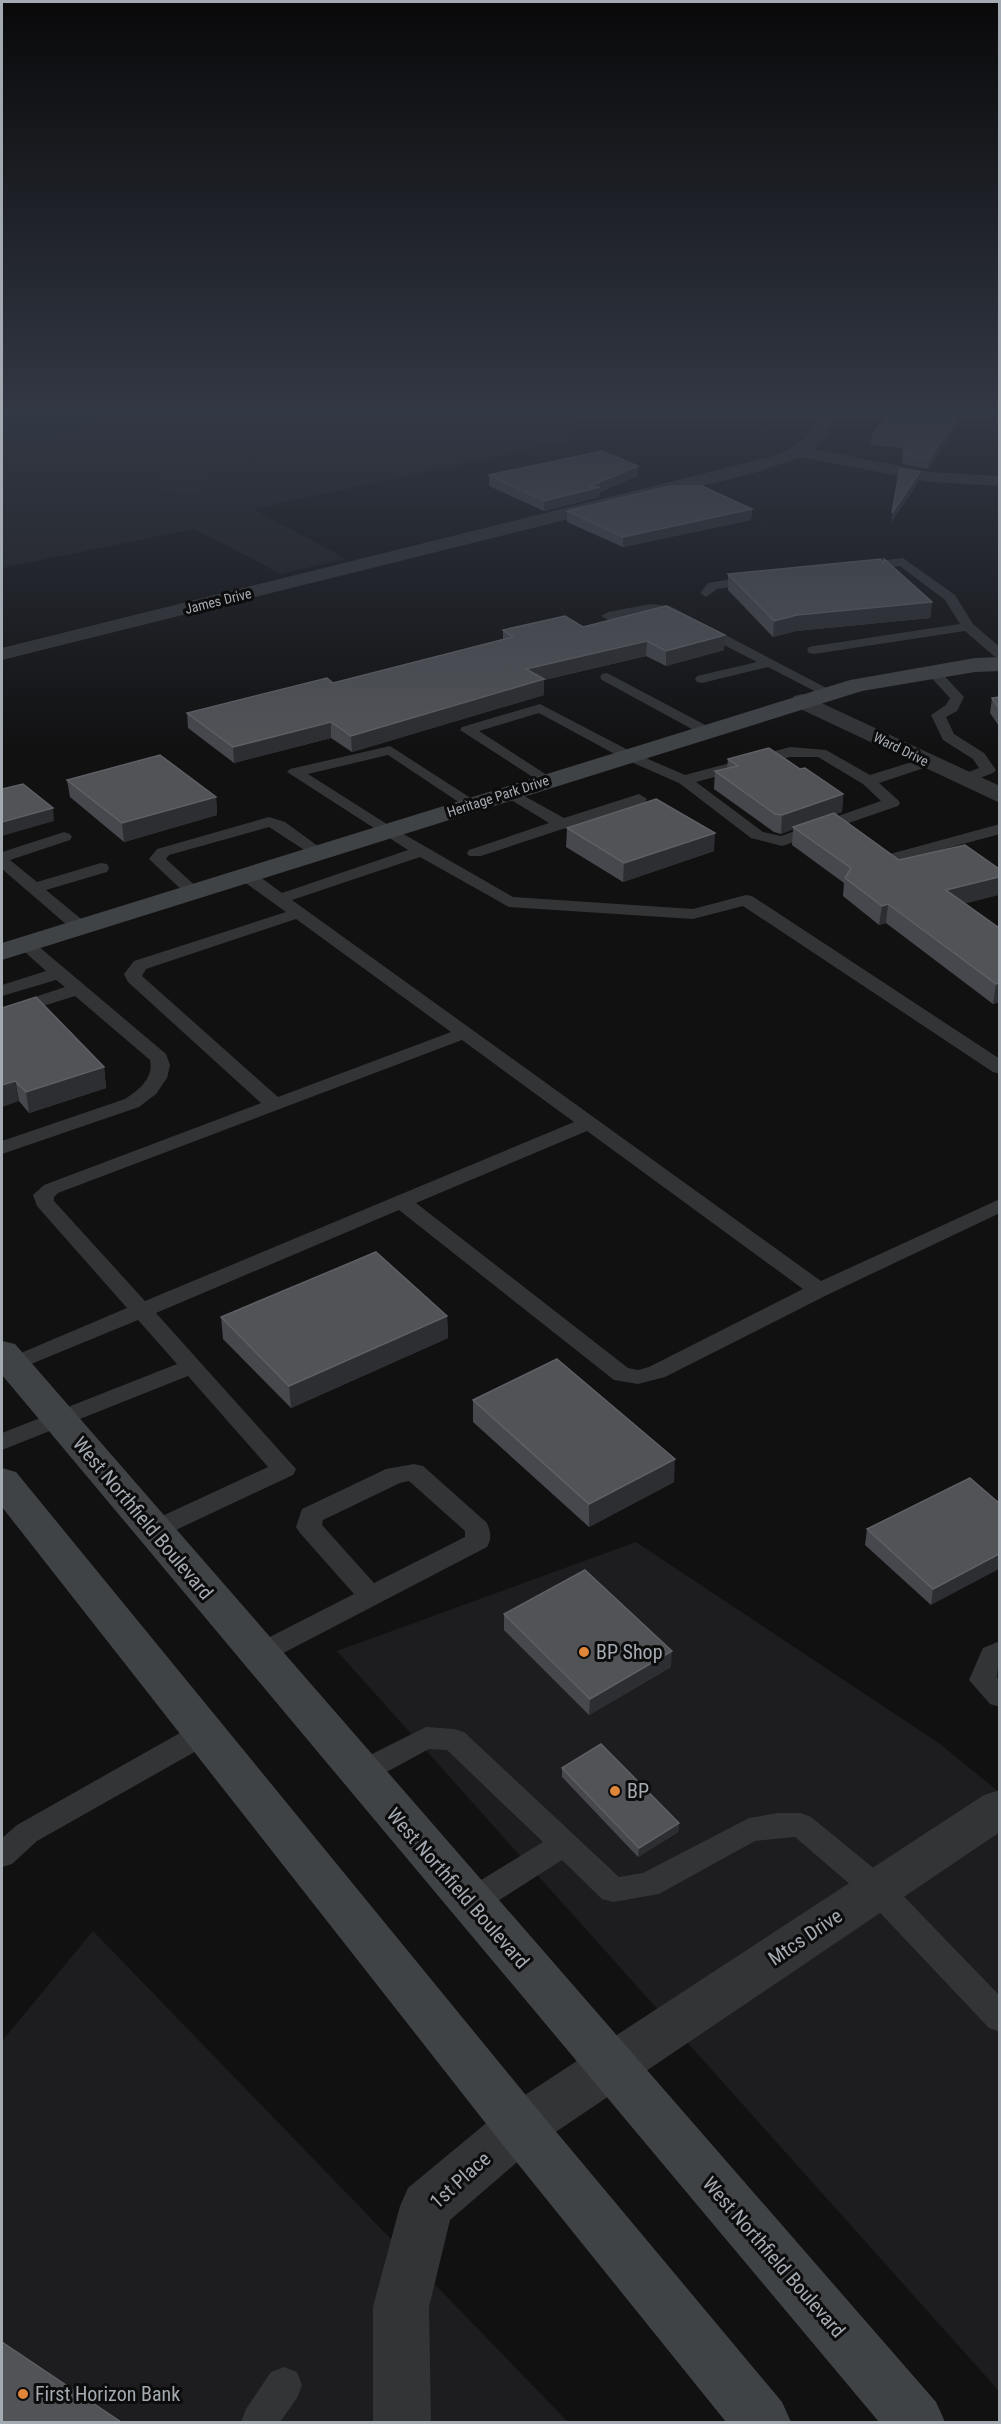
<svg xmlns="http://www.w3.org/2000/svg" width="1001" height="2424" font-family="'Roboto Condensed',sans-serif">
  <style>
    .built { fill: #1d1d1f }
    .green { fill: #1e241d }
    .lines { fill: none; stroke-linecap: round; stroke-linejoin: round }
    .lane { fill: #323436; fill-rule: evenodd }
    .street { fill: #323436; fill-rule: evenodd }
    .secondary { fill: #404346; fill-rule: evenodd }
    .wall { fill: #47484d }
    .shaded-wall { fill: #2d2e31 }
    .building { fill: #515357; stroke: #5e6065; stroke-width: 1.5 }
    .poi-dot { fill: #e0863a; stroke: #0c0c0d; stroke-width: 2 }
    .labels { text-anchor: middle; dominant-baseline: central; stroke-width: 6; stroke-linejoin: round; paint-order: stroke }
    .far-street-label { font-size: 14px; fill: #a3aab1; stroke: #0c0c0d }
    .near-street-label { font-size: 20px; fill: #a3aab1; stroke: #0c0c0d }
    .near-poi-label { font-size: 20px; fill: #a3aab1; stroke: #0c0c0d; text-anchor: start }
  </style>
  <rect width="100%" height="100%" fill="#111112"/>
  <!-- built -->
  <path class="built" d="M 2,410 L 225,410 L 574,422 L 572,440 L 253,509 L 346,559 L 281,574 L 194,529 L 2,568 Z
    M 636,1542 L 940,1744 L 999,1792 L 999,2391 L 337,1651 Z
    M 93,1931 L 568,2422 L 2,2422 L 2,2041 Z"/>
  <!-- green -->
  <path class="green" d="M 2,410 L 106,410 C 81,439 38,443 2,443 Z
    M 171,469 L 212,470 L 207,479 L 164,478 Z
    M 162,482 L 204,483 L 199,492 L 155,490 Z"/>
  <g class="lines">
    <!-- lane -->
    <path class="lane" d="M 903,558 L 955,595 L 973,624 L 1000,647 L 1000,658 L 995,657 L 965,631 L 814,654 L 809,653 L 807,650 L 809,647 L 814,646 L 960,624 L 945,600 L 900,566 L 862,571 L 856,567 L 862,563 Z
      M 756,575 L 761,576 L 762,579 L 761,582 L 717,589 L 706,597 L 700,593 L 708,583 Z
      M 650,604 L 670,606 L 836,693 L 834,696 L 824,696 L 768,667 L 702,683 L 697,682 L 695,679 L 697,676 L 757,662 L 662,613 L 650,612 L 608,620 L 601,616 L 608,612 Z
      M 933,668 L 938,669 L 964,697 L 957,711 L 946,717 L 954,734 L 984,753 L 996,770 L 993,773 L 964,784 L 956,779 L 959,776 L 979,768 L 973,759 L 943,740 L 931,715 L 946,705 L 950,698 L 926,672 Z
      M 607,673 L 711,728 L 713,731 L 706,735 L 701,734 L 602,680 L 600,677 L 602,674 Z
      M 540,704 L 632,752 L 685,775 L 790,747 L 826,750 L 870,775 L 928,757 L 936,762 L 933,765 L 879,783 L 898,800 L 900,803 L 898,806 L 782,846 L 751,838 L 679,783 L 622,758 L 539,713 L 479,731 L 550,777 L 553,780 L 550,783 L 545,785 L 460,730 L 462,727 ZM 790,757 L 818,757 L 863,784 L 881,801 L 781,836 L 763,832 L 696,782 Z
      M 390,746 L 480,804 L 472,809 L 466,807 L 388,755 L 308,774 L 393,828 L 513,897 L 693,909 L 746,895 L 752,896 L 1000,1059 L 1000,1074 L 993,1072 L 743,906 L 693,919 L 509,907 L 420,857 L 292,900 L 821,1281 L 1000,1199 L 1000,1213 L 827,1295 L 665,1377 L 638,1384 L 614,1380 L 399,1210 L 156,1313 L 296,1469 L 293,1475 L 163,1536 L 154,1539 L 145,1536 L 141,1530 L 145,1524 L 268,1467 L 188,1376 L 2,1450 L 2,1433 L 177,1364 L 138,1320 L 2,1376 L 2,1361 L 127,1308 L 37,1206 L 33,1195 L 44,1185 L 261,1103 L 128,982 L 124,974 L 134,961 L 286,912 L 240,879 L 238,875 L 240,871 L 252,871 L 282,893 L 408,850 L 287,772 L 290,769 ZM 296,919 L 451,1032 L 278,1097 L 142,976 L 146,969 ZM 462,1040 L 574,1122 L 145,1301 L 54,1201 L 54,1197 L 58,1193 ZM 587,1131 L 803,1289 L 649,1367 L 638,1370 L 628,1368 L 416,1203 Z
      M 508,787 L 564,818 L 639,794 L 647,799 L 645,802 L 481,856 L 469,856 L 467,853 L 469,850 L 549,823 L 503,795 L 500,792 L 503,789 Z
      M 269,817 L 285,822 L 326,852 L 324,855 L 312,855 L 269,827 L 169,855 L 166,859 L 201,891 L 193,896 L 187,895 L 149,859 L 157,849 Z
      M 1000,824 L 1000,834 L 896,862 L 888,857 L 890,854 Z
      M 64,832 L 70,834 L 72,837 L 70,840 L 10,860 L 37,882 L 101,863 L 107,864 L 109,868 L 107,872 L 46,890 L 86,923 L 89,927 L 86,931 L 74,931 L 2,869 L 2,852 Z
      M 25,939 L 31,940 L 166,1054 L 170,1065 L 167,1078 L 156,1094 L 139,1107 L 2,1154 L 2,1141 L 125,1099 C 139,1090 154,1078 150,1060 L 75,996 L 2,1019 L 2,1008 L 65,987 L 56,980 L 2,996 L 2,985 L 46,971 L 16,944 L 19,940 Z
      M 414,1464 L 423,1466 L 486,1522 C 491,1530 492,1539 487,1547 L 268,1661 L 259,1664 L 250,1661 L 246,1654 L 250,1647 L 354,1594 L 300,1533 L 296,1527 L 302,1509 L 386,1469 ZM 409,1481 L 465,1531 L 465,1537 L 374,1583 L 322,1525 L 323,1520 L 400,1483 Z
      M 1000,1641 L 997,1678 L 1000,1680 L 1000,1707 L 990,1704 L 969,1680 L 983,1648 Z
      M 204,1722 L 214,1725 L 218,1733 L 214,1741 L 37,1841 L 12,1864 L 2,1867 L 2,1838 L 17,1825 L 194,1725 Z
      M 426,1727 L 454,1729 L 464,1732 L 619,1877 L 643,1873 L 749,1818 L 778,1813 L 801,1813 L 811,1817 L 888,1880 L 1000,1996 L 1000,2032 L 989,2028 L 866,1898 L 795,1837 L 755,1841 L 659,1894 L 613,1902 L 602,1899 L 562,1860 L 482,1911 L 471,1915 L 460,1911 L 456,1902 L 460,1893 L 543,1842 L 447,1750 L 429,1749 L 370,1781 L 360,1784 L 350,1781 L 346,1773 L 350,1765 Z
      M 284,2367 L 297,2372 L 302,2385 L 297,2398 L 280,2422 L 241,2422 L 246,2409 L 271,2372 Z"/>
    <!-- street -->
    <path class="street" d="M 822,410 L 838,410 L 826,437 L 814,449 L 930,472 L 1000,476 L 1000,486 L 930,482 L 801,457 L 754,473 L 2,660 L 2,648 L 770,457 C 797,448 811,437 822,410 Z
      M 802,694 L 1000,786 L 1000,803 L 794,706 L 791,701 L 794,696 Z
      M 1000,1790 L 1000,1832 L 538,2144 L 450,2220 L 429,2307 L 431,2422 L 373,2422 L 373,2307 L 400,2206 L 408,2188 L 502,2110 L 984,1795 Z"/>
    <!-- secondary -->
    <path class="secondary" d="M 1000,657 L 1000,671 L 975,672 L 862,691 L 2,960 L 2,943 L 850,680 L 975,658 Z
      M 2,1341 L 15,1344 L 936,2402 L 945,2422 L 879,2422 L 2,1375 Z
      M 2,1468 L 16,1472 L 538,2110 L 782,2402 L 791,2422 L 726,2422 L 502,2144 L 2,1507 Z"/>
  </g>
  <!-- wall -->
  <path class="wall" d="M 889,410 L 967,410 L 928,469 L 902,464 L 904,448 L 871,445 L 872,435 L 889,413 Z
    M 994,410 L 999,410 L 999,424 Z
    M 638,466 L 637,476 L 600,492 L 599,497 L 544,511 L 489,486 L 489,475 Z
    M 752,509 L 751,520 L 623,547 L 567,522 L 567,511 Z
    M 883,564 L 932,602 L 930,618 L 796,631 L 773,637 L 728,590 L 728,574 Z
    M 583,627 L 724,650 L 666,666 L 646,656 L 544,680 L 544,695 L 352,752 L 331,738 L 234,763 L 188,728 L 187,713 L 333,683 L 503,639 L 503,630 Z
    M 999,697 L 999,726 L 990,713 L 992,698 Z
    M 728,759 L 800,769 L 843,794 L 842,812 L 836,814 L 899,860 L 965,903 L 999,928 L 999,1002 L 993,1004 L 886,923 L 879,925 L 843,896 L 844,883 L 792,845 L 793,829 L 781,834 L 774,832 L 714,789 L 715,771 L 727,768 Z
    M 67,780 L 216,797 L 217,815 L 124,842 L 70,797 Z
    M 567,828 L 714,851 L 623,882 L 566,847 Z
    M 2,1008 L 104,1067 L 106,1088 L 29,1113 L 19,1101 Z
    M 447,1316 L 448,1338 L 291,1408 L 223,1339 L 221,1317 Z
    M 473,1400 L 674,1482 L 589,1527 L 473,1422 Z
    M 999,1503 L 931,1605 L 865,1545 L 867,1529 Z
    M 504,1614 L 671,1667 L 589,1715 L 504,1630 Z
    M 562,1768 L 679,1823 L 678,1832 L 638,1857 L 562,1777 Z"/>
  <!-- shaded-wall -->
  <path class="shaded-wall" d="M 962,410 L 967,410 L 928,469 L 929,459 Z
    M 638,466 L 637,476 L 600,492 L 599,497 L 544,511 L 544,501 L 588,487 Z
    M 920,472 L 919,482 L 891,523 L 892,513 Z
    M 752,509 L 751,520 L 623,547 L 623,537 Z
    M 932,602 L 930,618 L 796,631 L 773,637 L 774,621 L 797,615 Z
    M 725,635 L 724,650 L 666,666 L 666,651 Z
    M 647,641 L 646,656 L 544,680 L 544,695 L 352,752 L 351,736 L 526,669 Z
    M 331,722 L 331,738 L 234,763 L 233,747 Z
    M 843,794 L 842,812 L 796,828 L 793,827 L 793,829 L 781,834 L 782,815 Z
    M 216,797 L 217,815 L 124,842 L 122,823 Z
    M 53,808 L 54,821 L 2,836 L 2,822 Z
    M 715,833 L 714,851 L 623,882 L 624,863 Z
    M 999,877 L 999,895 L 944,909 L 946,890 Z
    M 888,904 L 886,923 L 879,925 L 882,906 Z
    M 999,983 L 999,1002 L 993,1004 L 996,984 Z
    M 104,1067 L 106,1088 L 29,1113 L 26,1092 Z
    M 15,1081 L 19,1101 L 2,1107 L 2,1085 Z
    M 447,1316 L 448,1338 L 291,1408 L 289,1386 Z
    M 675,1459 L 674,1482 L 589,1527 L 589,1504 Z
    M 999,1554 L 999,1569 L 931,1605 L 933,1589 Z
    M 672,1651 L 671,1667 L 589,1715 L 590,1699 Z
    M 679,1823 L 678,1832 L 638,1857 L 639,1848 Z"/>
  <!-- building -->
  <path class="building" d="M 892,410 L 962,410 L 929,459 L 903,454 L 906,439 L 872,435 Z
    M 602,451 L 638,466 L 588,487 L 600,487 L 544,501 L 489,475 Z
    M 900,468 L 920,472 L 892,513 Z
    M 670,486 L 702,486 L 752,509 L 623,537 L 567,511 Z
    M 881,559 L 883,564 L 884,559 L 932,602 L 797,615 L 774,621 L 728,574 Z
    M 666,606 L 725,635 L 666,651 L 647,641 L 526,669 L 544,679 L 351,736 L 331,722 L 233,747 L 187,713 L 327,678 L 333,683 L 513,637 L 503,630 L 565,616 L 583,627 Z
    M 999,697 L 999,708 L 992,698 Z
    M 769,748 L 800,769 L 805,768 L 843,794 L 782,815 L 775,814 L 715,771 L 738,766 L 728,759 Z
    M 160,755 L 216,797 L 122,823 L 67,780 Z
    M 23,784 L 53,808 L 2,822 L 2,789 Z
    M 656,799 L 715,833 L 624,863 L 567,828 Z
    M 834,813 L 899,860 L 965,845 L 999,869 L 999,877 L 946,890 L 999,928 L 999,983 L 996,984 L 888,904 L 882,906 L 845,878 L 851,868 L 793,827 Z
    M 36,997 L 104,1067 L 26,1092 L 15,1081 L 2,1085 L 2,1008 Z
    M 376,1252 L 447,1316 L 289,1386 L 221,1317 Z
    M 557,1359 L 675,1459 L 589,1504 L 473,1400 Z
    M 970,1478 L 999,1503 L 999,1554 L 933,1589 L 867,1529 Z
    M 585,1570 L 672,1651 L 590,1699 L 504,1614 Z
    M 601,1744 L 679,1823 L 639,1848 L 562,1768 Z
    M 2,2342 L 121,2422 L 2,2422 Z"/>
  <!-- sky -->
  <linearGradient id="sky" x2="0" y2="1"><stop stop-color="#09090a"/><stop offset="0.55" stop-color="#323844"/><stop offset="1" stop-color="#323844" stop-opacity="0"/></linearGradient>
  <rect width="1001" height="749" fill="url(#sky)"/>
  <!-- markers -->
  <g class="poi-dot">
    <circle cx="584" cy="1652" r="6"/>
    <circle cx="615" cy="1791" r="6"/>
    <circle cx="23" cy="2394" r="6"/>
  </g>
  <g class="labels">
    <!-- far-street labels -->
    <g class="far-street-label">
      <text transform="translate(218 601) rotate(-14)">James Drive</text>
      <text transform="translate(901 749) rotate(26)">Ward Drive</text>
      <text transform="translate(498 796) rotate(-18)">Heritage Park Drive</text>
    </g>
    <!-- near-street labels -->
    <g class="near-street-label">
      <text transform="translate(143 1518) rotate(50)">West Northfield Boulevard</text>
      <text transform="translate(458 1888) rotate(49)">West Northfield Boulevard</text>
      <text transform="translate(805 1937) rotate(-34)">Mtcs Drive</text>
      <text transform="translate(460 2180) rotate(-42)">1st Place</text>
      <text transform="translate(774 2257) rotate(49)">West Northfield Boulevard</text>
    </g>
    <!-- near-poi labels -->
    <g class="near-poi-label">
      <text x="596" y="1652">BP Shop</text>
      <text x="627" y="1791">BP</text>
      <text x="35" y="2394">First Horizon Bank</text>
    </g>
  </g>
  <!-- border -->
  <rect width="1001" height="2424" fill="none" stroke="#a3aab1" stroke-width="6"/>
</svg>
